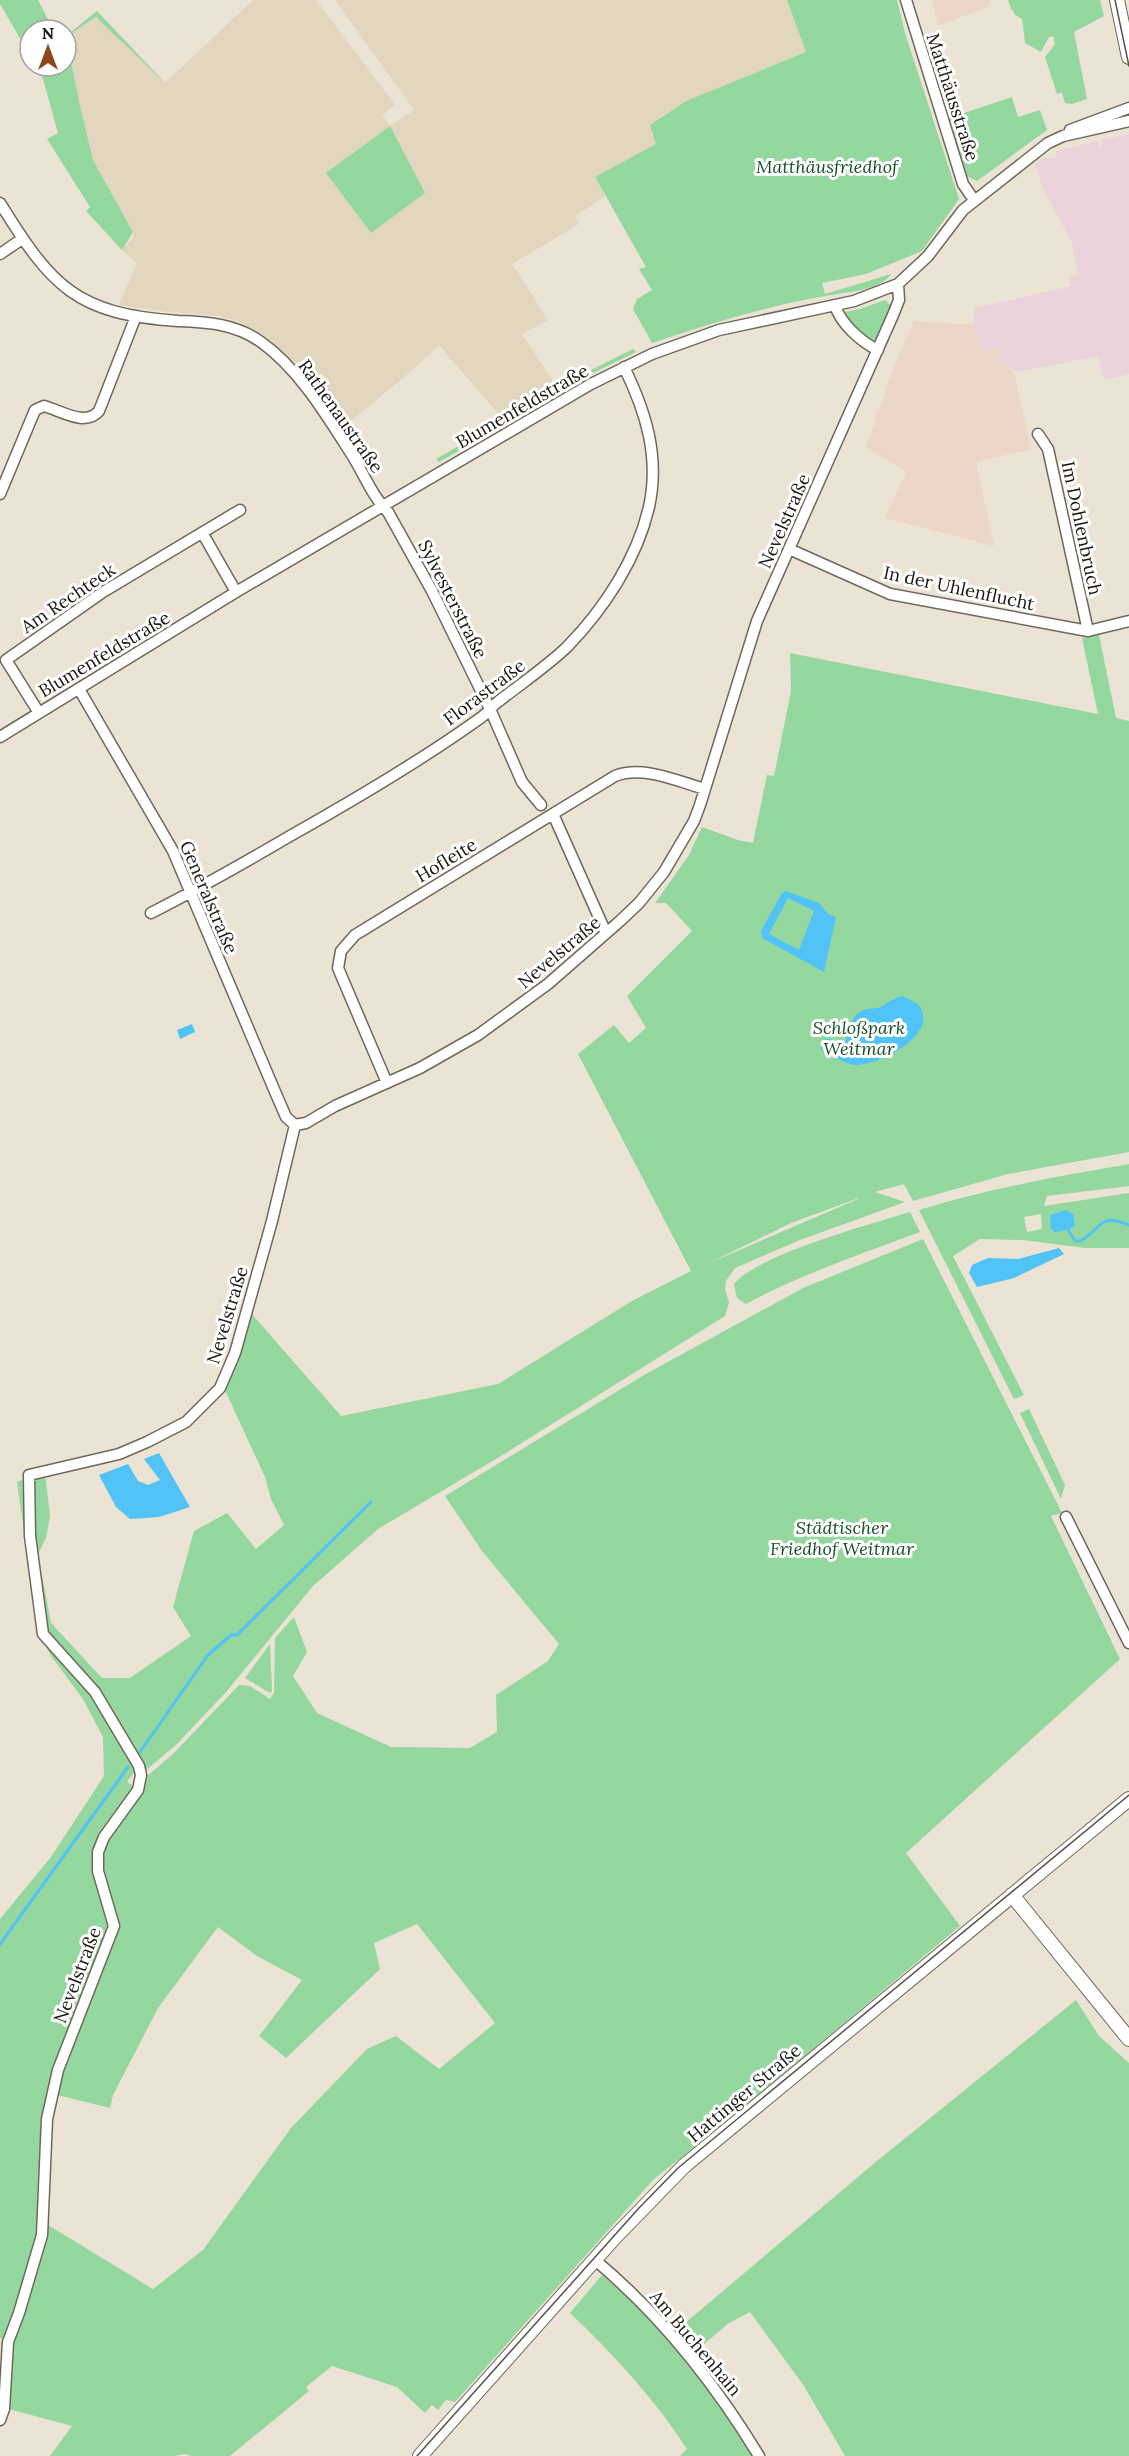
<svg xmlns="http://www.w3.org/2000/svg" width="1129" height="2456" font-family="Lora,serif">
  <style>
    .commercial { fill: #ebd3dc }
    .built { fill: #e2d6bf; fill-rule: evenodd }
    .education { fill: #ebd6c8 }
    .green { fill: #94d89f; fill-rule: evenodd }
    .water { fill: #51c3f7; fill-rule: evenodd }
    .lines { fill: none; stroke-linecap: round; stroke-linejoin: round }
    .stream { stroke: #51c3f7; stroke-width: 3 }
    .minor-casing { stroke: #70695b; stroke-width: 13 }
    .secondary-casing { stroke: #70695b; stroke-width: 16 }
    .minor { stroke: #fff; stroke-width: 10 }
    .secondary { stroke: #fff; stroke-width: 14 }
    .tram { stroke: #57524a; stroke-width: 1.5 }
    .labels { text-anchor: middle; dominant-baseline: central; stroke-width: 6; stroke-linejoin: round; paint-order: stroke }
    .street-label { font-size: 18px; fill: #1a1712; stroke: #fff }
    .park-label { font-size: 18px; font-style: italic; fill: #165126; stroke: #fff }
  </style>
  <rect width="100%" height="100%" fill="#ebe3d3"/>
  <!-- commercial -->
  <path class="commercial" d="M 1129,134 L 1129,374 L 1104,380 L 1098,356 L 1017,372 L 1001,361 L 995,347 L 984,351 L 973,325 L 975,308 L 1071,286 L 1069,277 L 1078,274 L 1072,243 L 1042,186 L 1035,164 L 1045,157 L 1049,159 L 1057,157 L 1056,151 L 1098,141 L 1099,147 L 1103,147 L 1102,140 Z"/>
  <!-- built -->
  <path class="built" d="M 253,0 L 316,0 L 395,105 L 382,115 L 390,126 L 414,110 L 335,0 L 787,0 L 806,52 L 686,101 L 650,125 L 657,144 L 595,177 L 605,196 L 575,216 L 579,224 L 512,264 L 548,320 L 522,334 L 554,383 L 500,416 L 439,345 L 409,373 L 341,429 L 324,400 L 300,367 L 264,335 L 237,321 L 213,315 L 168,312 L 119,305 L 137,263 L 122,250 L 133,239 L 133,232 L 93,160 L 69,68 L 66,37 L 96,17 L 128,45 L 165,83 ZM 389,127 L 396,142 L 327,173 Z"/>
  <!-- education -->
  <path class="education" d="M 932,0 L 991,0 L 987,7 L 938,26 Z
    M 914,321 L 973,325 L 984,350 L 995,347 L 1001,361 L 1014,372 L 1031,449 L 976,462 L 994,546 L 885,518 L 906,472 L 866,447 L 875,423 L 875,415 L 881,407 L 889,379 Z"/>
  <!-- green -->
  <path class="green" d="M 0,0 L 38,0 L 52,27 L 57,30 L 30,30 L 30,56 L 0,4 Z
    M 787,0 L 897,0 L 905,33 L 959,199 L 922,251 L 866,274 L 822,283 L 825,294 L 891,274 C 886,284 862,291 850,292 C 784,301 717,321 652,343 L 633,309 L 637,299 L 652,290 L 639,269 L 646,267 L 595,177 L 656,144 L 650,125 L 686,101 L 806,52 Z
    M 1008,0 L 1100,0 L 1104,16 L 1074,32 L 1087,99 L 1072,104 L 1065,103 L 1062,93 L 1057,94 L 1045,57 L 1055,44 L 1053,36 L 1049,37 L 1041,52 L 1025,43 L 1022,19 L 1015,15 L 1013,10 L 1012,11 Z
    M 97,11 L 165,83 L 96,17 L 66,37 L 80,106 L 93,160 L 133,232 L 122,250 L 86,211 L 90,207 L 47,139 L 58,133 L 43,79 L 36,66 L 66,66 L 66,36 Z
    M 1012,97 L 1018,117 L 1040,110 L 1047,130 L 977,181 L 967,176 L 949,118 Z
    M 390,126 L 425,193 L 371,233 L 326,173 Z
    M 885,300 L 892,306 L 879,337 L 875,340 L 867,339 L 845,315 L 845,312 L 860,309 Z
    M 633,349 L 636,352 L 593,373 L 591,370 Z
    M 584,374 L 587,376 L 516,418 L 515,415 Z
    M 469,440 L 471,444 L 439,462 L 436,459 Z
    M 1099,635 L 1116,718 L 1129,721 L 1129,1152 L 1008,1174 L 913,1201 L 904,1184 L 875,1192 L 905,1202 L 800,1240 L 735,1268 L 726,1281 L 725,1289 L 729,1303 L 725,1316 L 504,1454 L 378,1529 L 313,1586 L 227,1691 L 175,1746 L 145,1771 L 135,1771 L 127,1782 L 140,1791 L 145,1778 L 173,1754 L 239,1685 L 250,1686 L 270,1699 L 274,1693 L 275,1638 L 294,1617 L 307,1652 L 293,1676 L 317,1713 L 391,1747 L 470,1748 L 497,1732 L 496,1695 L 548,1661 L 559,1644 L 482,1551 L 445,1496 L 644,1375 L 803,1288 L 923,1239 L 1062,1513 L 1051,1516 L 1120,1659 L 906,1853 L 960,1926 L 757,2096 L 653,2180 L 455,2402 L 446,2400 L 438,2410 L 432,2405 L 425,2413 L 397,2387 L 332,2366 L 306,2387 L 309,2391 L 230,2456 L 191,2456 L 185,2454 L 174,2456 L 50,2456 L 72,2426 L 9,2409 L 11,2341 L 0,2338 L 0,1919 L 51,1857 L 104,1776 L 103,1737 L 83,1699 L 51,1656 L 38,1630 L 17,1482 L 30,1476 L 45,1474 L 50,1516 L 46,1538 L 38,1554 L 51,1623 L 102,1678 L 130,1678 L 191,1636 L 173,1607 L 194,1531 L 227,1513 L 256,1549 L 284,1525 L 271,1499 L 265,1477 L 224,1388 L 251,1313 L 341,1416 L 498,1384 L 632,1301 L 691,1271 L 578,1054 L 614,1025 L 629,1043 L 646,1028 L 627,996 L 692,931 L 666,903 L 655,903 L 689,855 L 702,827 L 738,840 L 753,843 L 767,775 L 774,776 L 791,691 L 790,653 L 1098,714 L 1082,638 ZM 859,1198 L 858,1199 L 709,1263 L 791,1223 ZM 113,1911 L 117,1918 L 117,1926 L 60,2071 L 57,2095 L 110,2108 L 113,2095 L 158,2008 L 218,1927 L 257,1956 L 302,1980 L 259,2036 L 286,2058 L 380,1969 L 374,1943 L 417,1924 L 495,2023 L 439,2069 L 396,2036 L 367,2049 L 291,2128 L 203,2250 L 153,2289 L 48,2225 L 49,2100 L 111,1927 Z
    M 1129,1164 L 1129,1186 L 1047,1196 L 1044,1206 L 1129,1193 L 1129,1248 L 1085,1248 L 1023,1240 L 980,1239 L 953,1256 L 1024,1395 L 1014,1399 L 919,1210 C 988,1189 1058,1176 1129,1164 ZM 1041,1214 L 1042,1229 L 1027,1232 L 1024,1217 Z
    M 910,1212 L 920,1232 C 861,1254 802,1274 746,1304 L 737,1298 L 734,1284 C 757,1255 871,1224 910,1212 Z
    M 1029,1409 L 1065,1485 L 1061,1499 L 1020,1413 Z
    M 270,1644 L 272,1691 L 270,1693 L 245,1678 Z
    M 1076,2000 L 1099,2036 L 1129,2063 L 1129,2456 L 845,2456 L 804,2386 L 750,2312 L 729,2323 L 698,2349 L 678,2329 L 877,2161 Z
    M 602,2275 L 647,2314 L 691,2363 L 753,2456 L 680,2456 L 687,2449 C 654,2398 614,2355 570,2313 Z"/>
  <!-- water -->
  <path class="water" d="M 786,891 L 819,903 L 828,914 L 836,917 L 824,972 L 762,938 L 761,931 L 782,893 ZM 788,898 L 814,911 L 799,950 L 769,934 Z
    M 903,996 C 909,1000 918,1002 921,1009 C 936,1037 876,1066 855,1065 C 846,1064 829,1055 821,1049 L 821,1042 L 826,1038 L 845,1044 C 849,1030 850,1013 867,1009 C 872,1008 876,1009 881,1007 C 889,1002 893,998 903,996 Z
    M 192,1024 L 195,1032 L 180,1039 L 177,1030 Z
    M 1066,1210 L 1073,1214 L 1075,1226 L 1068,1230 L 1055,1232 L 1051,1229 L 1050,1215 Z
    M 1059,1248 L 1064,1254 L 1014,1278 L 977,1287 L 969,1273 L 972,1265 L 988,1258 L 1018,1259 Z
    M 159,1453 L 190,1507 L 159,1517 L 130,1519 L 116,1507 L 99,1475 L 128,1464 L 138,1481 L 148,1485 L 160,1480 L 144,1459 Z"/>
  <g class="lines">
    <!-- stream -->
    <path class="stream" d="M 1068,1230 L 1075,1241 L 1080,1241 C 1103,1229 1097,1212 1129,1225
      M 140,1752 L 208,1655 L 231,1635 L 237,1635 L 371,1502
      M 0,1944 L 128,1767"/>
    <defs>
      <path id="minor" d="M 906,0 L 963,184 L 974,200
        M 1070,130 L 1129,108
        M 0,203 C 52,287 76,314 178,321 C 208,322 236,324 261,342 C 299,369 327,416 352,455 C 364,474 372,496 388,512 L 432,591 L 490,709 L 522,782 L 541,805
        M 0,254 L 22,239
        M 835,305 C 840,323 861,342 878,350
        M 1038,434 L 1048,449 L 1088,631
        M 0,494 L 35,410 L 44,406 C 62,411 85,427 99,411 L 136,316
        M 203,534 L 236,592
        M 789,549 L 890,594 L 1088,631 L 1129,621
        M 79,689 L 173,851 L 276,1094 L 286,1117 L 295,1125
        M 39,713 L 6,660 L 103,592 L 240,510
        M 0,737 L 236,592 L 591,384 L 652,354 L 719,330 L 854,301 L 898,284 L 928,256 L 963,210 L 1048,143 L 1063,136 L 1129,121
        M 553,814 L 606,933
        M 151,913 C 198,889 244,863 290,836 C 354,800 419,762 479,719 C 487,714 492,706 499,701 C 522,683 546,667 567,647 C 604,609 637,559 649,507 C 660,457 646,412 624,367
        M 387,1083 L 338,968 L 341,951 L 355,935 L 615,776 C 643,765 677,781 705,789
        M 295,1125 L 306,1123 L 335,1106 L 420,1068 L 478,1035 L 548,984 L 620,921 L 639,903 L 664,872 L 694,821 L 700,805 L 757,621 L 893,315 L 899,300 L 898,284
        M 1066,1517 L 1129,1643
        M 595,2260 C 662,2316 714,2382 759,2456
        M 0,2420 L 4,2409 L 8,2342 L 19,2313 L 42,2235 L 47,2119 L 58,2070 L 114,1926 L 98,1871 L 98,1852 L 104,1837 L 138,1790 L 141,1775 L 139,1766 L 95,1692 L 43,1634 L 30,1536 L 29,1475 L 119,1454 L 147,1442 L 186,1422 L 220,1388 L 235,1353 L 272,1221 L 295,1125"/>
      <path id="secondary" d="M 1117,0 L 1129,57
        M 1012,1895 L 1129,2039
        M 420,2456 L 614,2238 L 684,2166 L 1129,1799"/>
    </defs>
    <!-- minor casing -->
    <use href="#minor" class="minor-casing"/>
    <!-- secondary casing -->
    <use href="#secondary" class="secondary-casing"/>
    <!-- minor -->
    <use href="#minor" class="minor"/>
    <!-- secondary -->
    <use href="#secondary" class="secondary"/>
    <!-- tram -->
    <path class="tram" d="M 1115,0 L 1129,66
      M 417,2456 L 639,2208 L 678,2168 L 1129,1795"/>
  </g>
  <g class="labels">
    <!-- street labels -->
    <g class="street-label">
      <text transform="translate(953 97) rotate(72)">Matthäusstraße</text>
      <text transform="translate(522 406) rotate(-30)">Blumenfeldstraße</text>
      <text transform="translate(341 416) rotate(55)">Rathenaustraße</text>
      <text transform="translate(784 521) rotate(-66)">Nevelstraße</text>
      <text transform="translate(1082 528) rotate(78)">Im Dohlenbruch</text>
      <text transform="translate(959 588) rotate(12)">In der Uhlenflucht</text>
      <text transform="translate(68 598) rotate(-34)">Am Rechteck</text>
      <text transform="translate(453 599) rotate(63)">Sylvesterstraße</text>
      <text transform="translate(104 654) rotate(-31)">Blumenfeldstraße</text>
      <text transform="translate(484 692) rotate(-37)">Florastraße</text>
      <text transform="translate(446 860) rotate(-31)">Hofleite</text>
      <text transform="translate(209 897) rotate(67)">Generalstraße</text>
      <text transform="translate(559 952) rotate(-40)">Nevelstraße</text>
      <text transform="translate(227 1315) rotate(-73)">Nevelstraße</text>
      <text transform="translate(77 1975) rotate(-69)">Nevelstraße</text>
      <text transform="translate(744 2093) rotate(-40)">Hattinger Straße</text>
      <text transform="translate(696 2343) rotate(50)">Am Buchenhain</text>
    </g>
    <!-- park labels -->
    <g class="park-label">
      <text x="827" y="166">Matthäusfriedhof</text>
      <text x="859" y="1027">Schloßpark<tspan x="859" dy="21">Weitmar</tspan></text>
      <text x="842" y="1527">Städtischer<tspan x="842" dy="21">Friedhof Weitmar</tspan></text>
    </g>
  </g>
  <!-- north arrow -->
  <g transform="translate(48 48)"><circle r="28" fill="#ffffff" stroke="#a3a2a0" stroke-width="1.5"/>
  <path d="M0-4.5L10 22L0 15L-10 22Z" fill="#8c481d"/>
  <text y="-9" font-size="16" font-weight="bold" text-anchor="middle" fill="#1a1712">N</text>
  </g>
</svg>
